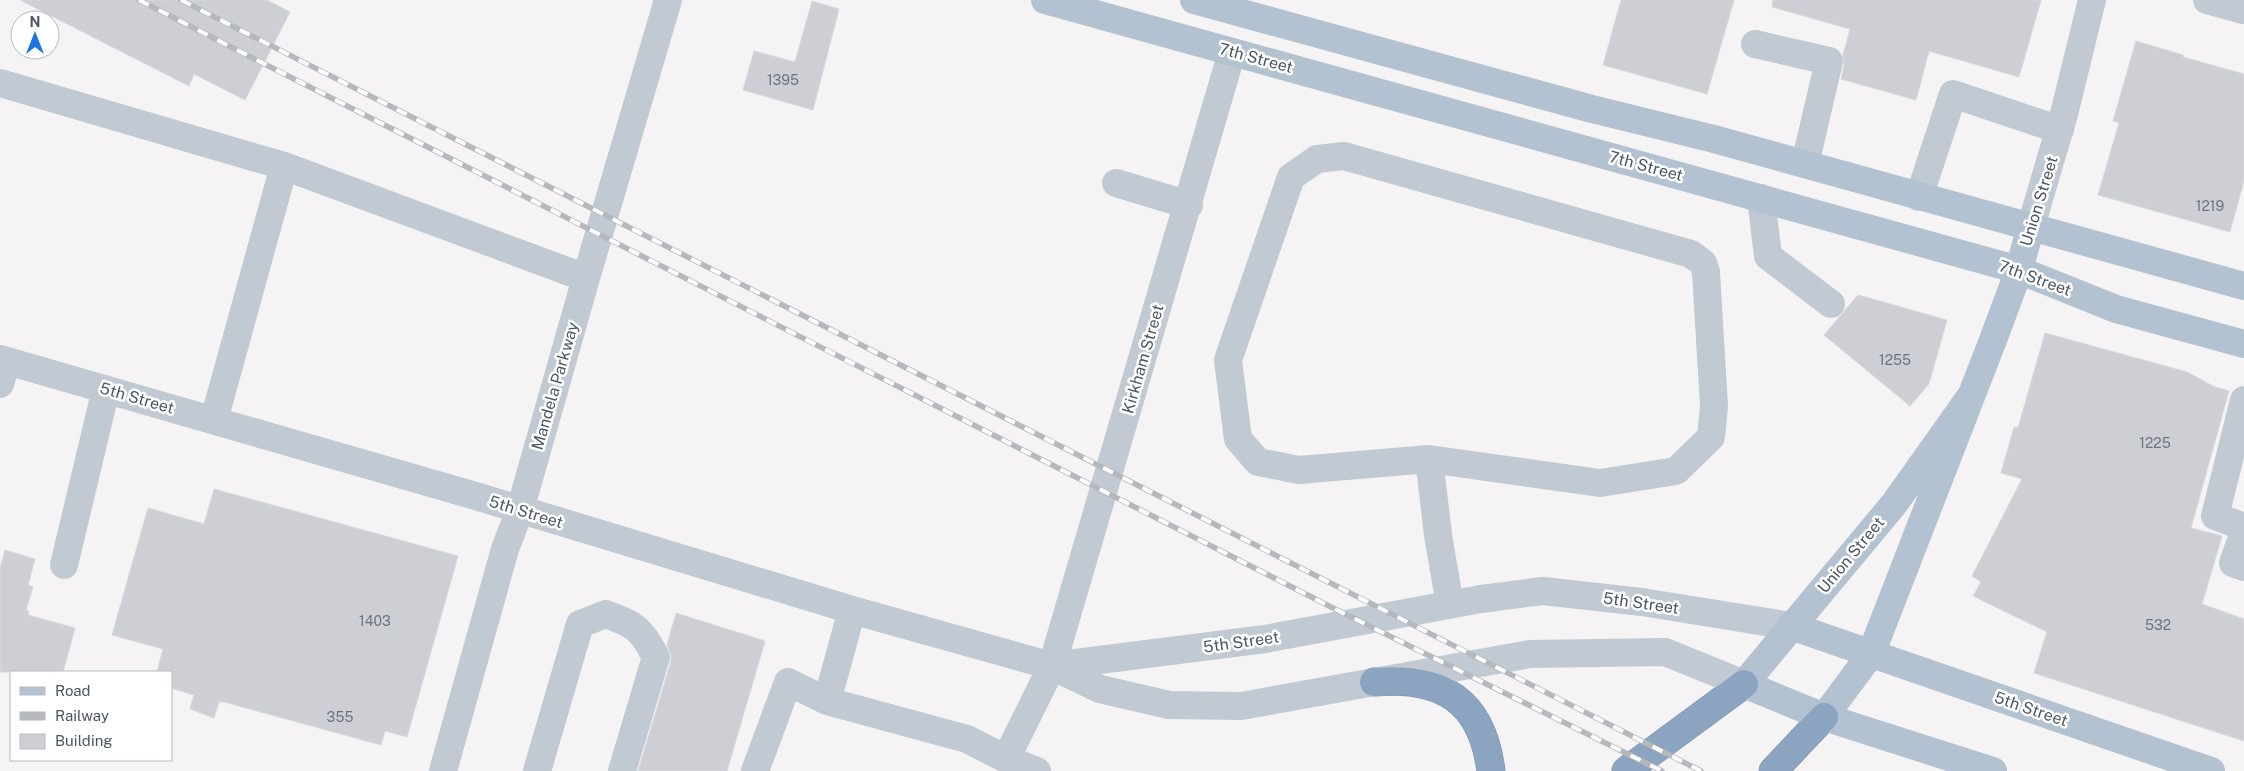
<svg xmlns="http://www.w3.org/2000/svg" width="2244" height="771" font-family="'Public Sans',sans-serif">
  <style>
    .building { fill: #cdcfd5; stroke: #d7d9de }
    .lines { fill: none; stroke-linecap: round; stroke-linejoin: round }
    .highway-casing { stroke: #7690ad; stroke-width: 29 }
    .minor { stroke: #c1cad2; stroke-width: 28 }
    .major { stroke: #b3c2d1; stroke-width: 28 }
    .highway { stroke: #8ba5c1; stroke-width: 28 }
    .rail-casing { stroke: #b5b8bd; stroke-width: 5.5 }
    .rail { stroke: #fff; stroke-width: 4; stroke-dasharray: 11; stroke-linecap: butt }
    .labels { text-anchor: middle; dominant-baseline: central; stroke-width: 5; stroke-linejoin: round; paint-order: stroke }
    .number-label { font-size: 14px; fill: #6b747e }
    .street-label { font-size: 16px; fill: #4a5661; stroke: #fff }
  </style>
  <rect width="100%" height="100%" fill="#f5f3f3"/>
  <!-- building -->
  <path class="building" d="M 20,0 L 267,0 L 290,12 L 245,100 L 194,74 L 189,86 Z
    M 1621,0 L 1734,0 L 1707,94 L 1603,65 Z
    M 1773,0 L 2041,0 L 2019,77 L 1929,51 L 1916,100 L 1841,79 L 1844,64 L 1843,55 L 1850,29 L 1772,7 Z
    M 812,1 L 839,9 L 813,110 L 743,90 L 754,51 L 795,62 Z
    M 2136,41 L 2183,55 L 2183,57 L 2244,74 L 2244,181 L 2230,232 L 2098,195 L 2119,123 L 2113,121 Z
    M 1858,295 L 1947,320 L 1929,384 L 1910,406 L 1824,335 Z
    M 2045,333 L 2187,372 L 2215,387 L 2229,391 L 2191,528 L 2222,536 L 2202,604 L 2244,619 L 2244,741 L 2034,673 L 2047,632 L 1973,596 L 1981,582 L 1972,576 L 2022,479 L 2001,473 L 2014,427 L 2018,428 Z
    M 214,489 L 458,556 L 407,737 L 385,731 L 381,745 L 224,702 L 219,702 L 214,718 L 190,709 L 194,695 L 171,688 L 171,672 L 157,672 L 163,649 L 112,635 L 148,508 L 204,524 Z
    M 5,550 L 35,559 L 28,585 L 33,587 L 26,610 L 29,611 L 28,615 L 75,628 L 63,672 L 0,672 L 0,568 Z
    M 676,613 L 765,641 L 727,771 L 638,771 L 671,661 L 671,655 L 667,645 Z"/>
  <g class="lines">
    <defs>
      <path id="highway" d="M 1374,682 C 1442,676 1482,700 1491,771
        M 1626,771 L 1744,684
        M 1773,771 L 1824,717"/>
    </defs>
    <!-- highway casing -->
    <use href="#highway" class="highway-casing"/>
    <!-- minor -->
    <path class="minor" d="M 2207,0 L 2243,10
      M 1755,44 L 1829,61 L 1805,164
      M 0,83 L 284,166 L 586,278
      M 1344,156 L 1691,254 L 1703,263 L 1706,272 L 1714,406 L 1711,437 L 1676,471 L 1600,483 L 1429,459 L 1299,470 L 1258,462 L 1238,439 L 1228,360 L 1291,177 L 1317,159 Z
      M 1116,183 L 1189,205
      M 1919,197 L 1953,94 L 2060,130
      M 1761,198 L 1768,256 L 1831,304
      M 2031,226 L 2064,114 L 2092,0
      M 0,359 L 479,497 L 852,610 L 1052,666 L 1100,689 L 1169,705 L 1241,706 L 1530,654 L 1665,652 L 1744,684
      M 0,384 L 7,361
      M 2244,400 L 2215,516 L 2244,527
      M 214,420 L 284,166
      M 1429,459 L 1438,535 L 1450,605
      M 2244,532 L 2233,563 L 2244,567
      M 64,565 L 106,389
      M 1052,666 L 1265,639 L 1481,599 L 1543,591 L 1642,602 L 1791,626
      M 827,701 L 967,739 L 1006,759
      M 443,771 L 505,549 L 520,510 L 586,278 L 668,0
      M 537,771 L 580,624 L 606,614 C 635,625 641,628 656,657 L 622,771
      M 755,771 L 788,682 L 827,701 L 852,610
      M 1037,771 L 1006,759 L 1052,666 L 1232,52"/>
    <!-- major -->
    <path class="major" d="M 1045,0 L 2019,270 L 2116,309 L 2244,344
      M 1194,0 L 1592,109 L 1714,139 L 2244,286
      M 1970,397 L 1894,504 L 1744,684 L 1824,717 L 1993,771
      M 1791,626 L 2211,771
      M 1824,717 L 1871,654 L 1993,340 L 2019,270 L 2031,226"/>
    <!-- highway -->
    <use href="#highway" class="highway"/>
    <defs>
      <path id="rail" d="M 139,0 L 1337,610 L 1662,771
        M 181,0 L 1701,771"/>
    </defs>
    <!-- rail casing -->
    <use href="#rail" class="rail-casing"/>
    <!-- rail -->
    <use href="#rail" class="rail"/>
  </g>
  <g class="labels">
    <!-- number labels -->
    <g class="number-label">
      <text x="783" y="80">1395</text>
      <text x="2210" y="206">1219</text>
      <text x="1895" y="360">1255</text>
      <text x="2155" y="443">1225</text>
      <text x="375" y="621">1403</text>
      <text x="2158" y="625">532</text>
      <text x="340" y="717">355</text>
    </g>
    <!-- street labels -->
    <g class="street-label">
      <text transform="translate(1256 58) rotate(15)">7th Street</text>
      <text transform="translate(1646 166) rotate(15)">7th Street</text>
      <text transform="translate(2039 201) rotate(-73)">Union Street</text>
      <text transform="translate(2035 278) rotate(20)">7th Street</text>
      <text transform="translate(1143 359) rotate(-74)">Kirkham Street</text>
      <text transform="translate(555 386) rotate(-74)">Mandela Parkway</text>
      <text transform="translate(137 398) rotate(16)">5th Street</text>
      <text transform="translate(526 512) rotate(17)">5th Street</text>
      <text transform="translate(1851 555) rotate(-50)">Union Street</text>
      <text transform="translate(1641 603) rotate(8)">5th Street</text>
      <text transform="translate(1241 642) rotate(-8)">5th Street</text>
      <text transform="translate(2031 709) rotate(19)">5th Street</text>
    </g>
  </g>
  <!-- legend -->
  <rect x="10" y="671" width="162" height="90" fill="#ffffff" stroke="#b7bbc0"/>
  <rect x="20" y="687" width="25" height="8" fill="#b3c2d1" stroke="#b7bbc0"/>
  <text x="55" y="696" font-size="15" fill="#4a5661">Road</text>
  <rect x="20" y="712" width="25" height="8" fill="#b5b8bd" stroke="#b7bbc0"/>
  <text x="55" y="721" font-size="15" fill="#4a5661">Railway</text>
  <rect x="20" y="734" width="25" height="15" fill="#cdcfd5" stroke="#b7bbc0"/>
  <text x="55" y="746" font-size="15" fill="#4a5661">Building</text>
  <!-- north arrow -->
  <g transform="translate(35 35)"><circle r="24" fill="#ffffff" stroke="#b7bbc0"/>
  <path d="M0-4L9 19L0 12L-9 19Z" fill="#1a73e8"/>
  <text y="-8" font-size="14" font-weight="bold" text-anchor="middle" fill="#4a5661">N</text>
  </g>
</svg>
